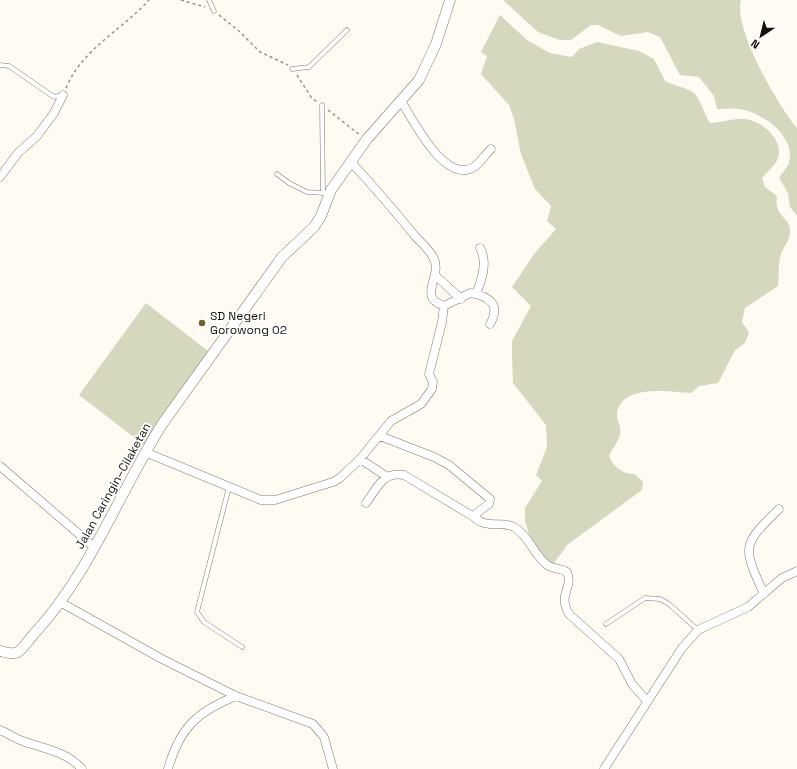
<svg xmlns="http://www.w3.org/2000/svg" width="797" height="769" font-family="'Space Grotesk',sans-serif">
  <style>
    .green { fill: #d5d8be }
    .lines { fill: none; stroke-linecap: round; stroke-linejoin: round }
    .service-casing { stroke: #7e776c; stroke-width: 5 }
    .minor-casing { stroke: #7e776c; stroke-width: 9 }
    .tertiary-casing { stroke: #7e776c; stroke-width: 11 }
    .path { stroke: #96928b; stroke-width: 1.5; stroke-dasharray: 3 3; stroke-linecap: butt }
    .service { stroke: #fff; stroke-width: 4 }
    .minor { stroke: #fff; stroke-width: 8 }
    .tertiary { stroke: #fff; stroke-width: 10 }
    .poi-dot { fill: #6e622f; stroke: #fff; stroke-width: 1.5 }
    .labels { text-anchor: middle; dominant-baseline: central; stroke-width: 3.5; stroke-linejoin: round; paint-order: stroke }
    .poi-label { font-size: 12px; fill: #15120e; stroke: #fff; text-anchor: start }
    .street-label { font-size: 12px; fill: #15120e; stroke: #fff }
  </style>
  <rect width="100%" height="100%" fill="#fffaf2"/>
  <!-- green -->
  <path class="green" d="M 503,0 L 741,0 C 733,28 778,106 797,128 L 797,216 L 790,207 L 788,193 L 779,178 C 782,173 788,167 789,162 C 796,136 762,112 739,109 C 732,108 724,109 717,109 L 714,96 L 699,77 L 680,75 L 660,37 L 648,32 L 621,36 L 598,25 L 591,25 L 571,40 L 560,40 L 538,32 Z
    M 500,15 L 527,40 L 550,53 L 572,57 L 579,49 L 597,42 L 639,51 L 654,59 L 665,81 C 673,85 683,87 691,91 C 700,96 704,114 710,123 C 721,123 734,118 744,119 C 761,120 784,139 778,158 C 776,165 767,172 762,178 L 765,187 L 777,196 C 774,216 788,216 790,229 C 791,241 782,247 780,258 C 778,267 779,277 778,286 L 745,308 L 742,322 L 749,333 L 745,343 L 735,350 L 718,383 L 699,386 L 691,393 C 669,392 623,383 617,413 C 616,419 622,427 620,434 C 619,441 612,449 609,456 C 613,467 623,474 635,474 L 643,482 L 642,490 L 567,545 L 552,566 L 543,562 L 531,541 L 525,521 L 525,508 L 542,481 L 536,475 L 547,447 L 546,425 L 513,383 L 512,356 L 512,341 L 531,306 L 512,287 L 534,254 L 556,229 L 547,221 L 551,206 L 535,189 L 521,154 L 514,119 L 509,105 L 481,74 L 487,56 L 481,52 Z
    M 146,303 L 208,351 L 144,445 L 79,395 Z"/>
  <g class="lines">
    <defs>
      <path id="service" d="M 209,0 L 214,11
        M 0,65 L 9,66 L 54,97 L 63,95
        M 292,69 L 309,67 L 347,30
        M 322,105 L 323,192
        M 277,174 L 289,183 L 307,192 L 324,193
        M 229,487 L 197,612 L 204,622 L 242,647
        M 606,624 L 645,598 L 660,599 L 669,604 L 698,630"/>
      <path id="minor" d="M 401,101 C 413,120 445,185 474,167 C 480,163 485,155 491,149
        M 351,162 C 373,186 394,210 415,236 C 421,243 429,249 433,257 C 444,276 416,297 444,306 L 470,293 C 490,296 501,305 490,324
        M 0,177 L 18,153 L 37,136 L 54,113 L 63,95
        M 436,276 L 461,299
        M 476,294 C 482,280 488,262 480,248
        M 380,436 L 434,457 L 449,465 L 490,499 L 489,504 L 477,513 L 474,517 C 488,530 500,520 514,527 C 529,536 534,555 547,565 C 553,569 561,568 567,572 C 574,589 557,593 569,614 L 619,659 L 632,684 L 647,701
        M 145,452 L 261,500 L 275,500 L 333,482 L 340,478 L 360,459 L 391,421 L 421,404 L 432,389 L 433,382 L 429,374 L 442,322 L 444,306
        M 360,459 L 386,476
        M 0,466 L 94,547
        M 366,503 C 378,487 383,471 404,475 L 474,517
        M 764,594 C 742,546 742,545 779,509
        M 60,602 L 162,659 L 236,696 L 313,724 L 324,737 L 333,769
        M 0,730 C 7,733 13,737 20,740 C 43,749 65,750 82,769
        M 168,769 C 180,727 197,712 236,696
        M 604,769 L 682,648 L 698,630 L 748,607 L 782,578 L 797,571"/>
      <path id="tertiary" d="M 0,651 C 5,652 12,655 18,652 C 24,648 29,639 34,634 C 90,574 119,492 163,423 L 282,257 L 314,227 L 321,216 L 331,190 L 367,139 L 419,80 L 436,44 L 450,0"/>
    </defs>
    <!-- service casing -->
    <use href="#service" class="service-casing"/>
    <!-- minor casing -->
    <use href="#minor" class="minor-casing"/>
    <!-- tertiary casing -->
    <use href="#tertiary" class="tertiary-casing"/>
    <!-- path -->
    <path class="path" d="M 181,0 L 205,7
      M 219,15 L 239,31 L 260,52 L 288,65
      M 297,75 L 311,97 L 317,102
      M 66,88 C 82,49 122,30 149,0
      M 328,110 L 360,135"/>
    <!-- service -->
    <use href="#service" class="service"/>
    <!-- minor -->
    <use href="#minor" class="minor"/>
    <!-- tertiary -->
    <use href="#tertiary" class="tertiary"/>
  </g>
  <!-- markers -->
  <circle class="poi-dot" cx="202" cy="323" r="4"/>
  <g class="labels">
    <!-- poi labels -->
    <g class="poi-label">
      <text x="210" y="316">SD Negeri<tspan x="210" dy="14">Gorowong 02</tspan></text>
    </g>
    <!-- street labels -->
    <g class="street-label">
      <text transform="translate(113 486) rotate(-61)">Jalan Caringin–Cilaketan</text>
    </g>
  </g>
  <!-- north arrow -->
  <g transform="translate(761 36) rotate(215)" stroke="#ffffff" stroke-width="3" paint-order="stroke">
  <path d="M0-3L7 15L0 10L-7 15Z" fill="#15120e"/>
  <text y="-6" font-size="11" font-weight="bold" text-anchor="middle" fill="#15120e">N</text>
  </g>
</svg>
